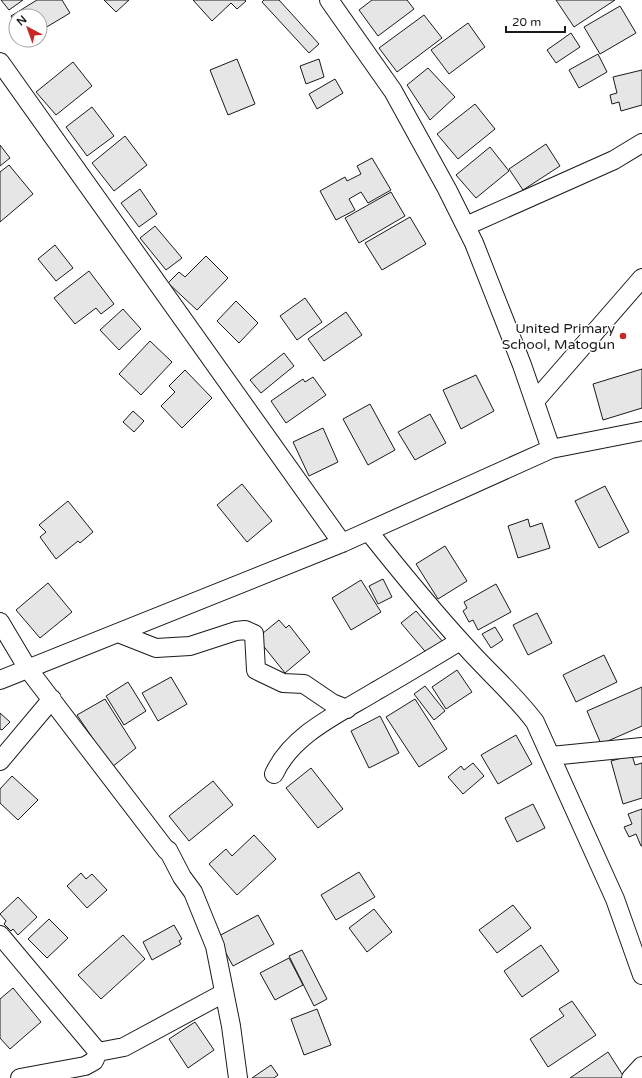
<svg xmlns="http://www.w3.org/2000/svg" width="642" height="1078" font-family="'Varela Round',sans-serif">
  <style>
    .building { fill: #e6e6e6; stroke: #1a1a1a }
    .lines { fill: none; stroke-linecap: round; stroke-linejoin: round }
    .minor-casing { stroke: #1a1a1a; stroke-width: 20 }
    .minor { stroke: #fff; stroke-width: 18 }
    .poi-dot { fill: #c62828; stroke: #fff; stroke-width: 1.5 }
    .labels { text-anchor: middle; dominant-baseline: central; stroke-width: 3; stroke-linejoin: round; paint-order: stroke }
    .poi-label { font-size: 14px; fill: #1a1a1a; stroke: #fff; text-anchor: end }
  </style>
  <rect width="100%" height="100%" fill="#fff"/>
  <!-- building -->
  <path class="building" d="M 1,0 L 23,0 L 9,10 Z
    M 37,0 L 62,0 L 70,13 L 40,31 L 40,16 L 16,16 L 16,24 L 11,16 Z
    M 104,0 L 129,0 L 116,12 Z
    M 193,0 L 245,0 L 246,1 L 237,9 L 231,3 L 212,21 Z
    M 264,0 L 279,0 L 319,44 L 309,53 L 262,2 Z
    M 372,0 L 407,0 L 414,9 L 378,36 L 359,10 Z
    M 556,0 L 615,0 L 574,27 Z
    M 620,6 L 636,33 L 600,54 L 584,27 Z
    M 424,15 L 442,38 L 397,72 L 379,48 Z
    M 468,23 L 485,47 L 449,74 L 431,50 Z
    M 571,33 L 580,47 L 556,63 L 547,50 Z
    M 598,54 L 607,72 L 579,88 L 569,70 Z
    M 237,59 L 255,104 L 228,115 L 210,70 Z
    M 319,59 L 324,77 L 306,84 L 300,66 Z
    M 73,62 L 92,86 L 56,115 L 36,92 Z
    M 428,68 L 455,97 L 430,120 L 407,85 Z
    M 642,70 L 642,105 L 621,111 L 619,102 L 612,104 L 610,95 L 617,93 L 613,77 Z
    M 335,79 L 343,93 L 317,109 L 309,94 Z
    M 475,104 L 495,129 L 458,159 L 437,134 Z
    M 92,107 L 114,136 L 87,156 L 66,127 Z
    M 125,136 L 147,165 L 114,191 L 92,163 Z
    M 546,144 L 560,166 L 523,190 L 509,169 Z
    M 0,145 L 10,158 L 0,166 Z
    M 490,147 L 509,171 L 476,198 L 456,175 Z
    M 372,158 L 391,190 L 368,203 L 361,192 L 349,199 L 355,210 L 336,220 L 320,191 L 345,177 L 347,181 L 361,174 L 357,166 Z
    M 9,165 L 33,194 L 0,222 L 0,172 Z
    M 140,189 L 157,214 L 139,227 L 121,203 Z
    M 391,192 L 405,216 L 359,243 L 345,218 Z
    M 410,217 L 426,244 L 382,270 L 365,243 Z
    M 155,226 L 182,258 L 166,270 L 140,238 Z
    M 55,245 L 73,268 L 56,281 L 38,259 Z
    M 206,256 L 228,278 L 197,310 L 168,283 L 179,272 L 185,277 Z
    M 89,271 L 114,304 L 101,314 L 96,308 L 75,324 L 54,298 Z
    M 305,298 L 322,322 L 297,340 L 280,316 Z
    M 236,301 L 258,323 L 239,343 L 217,321 Z
    M 123,309 L 141,329 L 119,350 L 100,330 Z
    M 346,312 L 362,335 L 324,361 L 308,339 Z
    M 150,341 L 172,362 L 141,395 L 119,374 Z
    M 284,353 L 294,366 L 261,393 L 250,380 Z
    M 642,369 L 642,408 L 603,420 L 593,384 Z
    M 185,370 L 212,398 L 182,428 L 161,406 L 175,392 L 169,386 Z
    M 476,375 L 494,411 L 461,429 L 443,390 Z
    M 313,377 L 326,395 L 286,423 L 271,401 L 303,379 L 305,382 Z
    M 370,404 L 395,450 L 368,465 L 343,419 Z
    M 133,411 L 144,421 L 134,432 L 123,422 Z
    M 430,414 L 446,443 L 415,460 L 398,432 Z
    M 323,428 L 338,462 L 309,476 L 293,442 Z
    M 242,484 L 272,521 L 247,542 L 217,505 Z
    M 605,486 L 629,532 L 599,548 L 575,501 Z
    M 68,501 L 93,532 L 80,543 L 78,541 L 56,559 L 40,537 L 46,532 L 39,525 Z
    M 528,519 L 530,527 L 542,523 L 550,548 L 518,558 L 508,526 Z
    M 445,546 L 467,581 L 438,599 L 416,564 Z
    M 383,579 L 392,597 L 378,604 L 369,586 Z
    M 361,580 L 381,612 L 351,630 L 332,598 Z
    M 48,583 L 72,612 L 40,638 L 16,610 Z
    M 496,584 L 511,612 L 478,630 L 473,620 L 469,622 L 463,611 L 467,608 L 464,602 Z
    M 416,611 L 444,643 L 429,656 L 401,623 Z
    M 537,613 L 552,643 L 528,655 L 513,625 Z
    M 279,620 L 286,628 L 289,625 L 310,652 L 285,673 L 257,638 Z
    M 495,627 L 503,640 L 491,648 L 482,634 Z
    M 604,655 L 617,682 L 576,702 L 563,675 Z
    M 457,670 L 472,692 L 446,709 L 432,687 Z
    M 171,677 L 187,704 L 158,721 L 142,693 Z
    M 128,682 L 146,711 L 124,725 L 106,696 Z
    M 425,686 L 445,711 L 434,720 L 414,694 Z
    M 642,687 L 642,726 L 601,744 L 587,711 Z
    M 105,699 L 136,748 L 112,767 L 77,715 Z
    M 415,699 L 447,749 L 419,767 L 386,717 Z
    M 0,713 L 10,722 L 2,730 L 0,729 Z
    M 380,716 L 399,753 L 369,768 L 351,731 Z
    M 516,735 L 532,764 L 498,784 L 481,755 Z
    M 632,755 L 635,765 L 642,763 L 642,798 L 623,804 L 611,761 Z
    M 473,763 L 484,776 L 463,794 L 448,777 L 461,766 L 464,770 Z
    M 311,768 L 343,809 L 318,828 L 286,788 Z
    M 12,776 L 38,800 L 18,820 L 0,803 L 0,789 Z
    M 213,781 L 233,805 L 189,841 L 169,816 Z
    M 533,804 L 545,828 L 517,842 L 505,818 Z
    M 642,809 L 642,846 L 641,846 L 636,834 L 629,837 L 624,827 L 632,824 L 628,814 Z
    M 254,835 L 276,859 L 237,895 L 209,864 L 226,849 L 232,856 Z
    M 359,872 L 375,897 L 336,920 L 321,895 Z
    M 81,873 L 86,879 L 92,874 L 107,890 L 87,908 L 67,886 Z
    M 18,897 L 37,917 L 18,935 L 13,929 L 11,931 L 4,924 L 6,921 L 0,914 Z
    M 513,905 L 531,928 L 497,953 L 479,930 Z
    M 374,909 L 392,932 L 367,952 L 349,928 Z
    M 258,915 L 274,944 L 233,966 L 217,937 Z
    M 49,919 L 68,938 L 47,958 L 28,939 Z
    M 174,925 L 182,939 L 179,941 L 181,944 L 152,960 L 143,942 Z
    M 123,935 L 145,959 L 101,999 L 78,975 Z
    M 541,945 L 559,971 L 522,997 L 504,971 Z
    M 302,950 L 327,999 L 314,1006 L 289,956 Z
    M 289,958 L 303,985 L 275,1000 L 260,973 Z
    M 13,988 L 41,1022 L 10,1049 L 0,1038 L 0,999 Z
    M 572,1001 L 596,1035 L 548,1067 L 530,1039 L 564,1016 L 559,1009 Z
    M 317,1009 L 331,1045 L 304,1055 L 291,1019 Z
    M 195,1022 L 214,1050 L 188,1068 L 169,1039 Z
    M 608,1052 L 624,1077 L 622,1078 L 570,1078 Z
    M 271,1065 L 278,1075 L 274,1078 L 252,1078 Z"/>
  <g class="lines">
    <defs>
      <path id="minor" d="M 329,0 L 393,91 L 447,189 L 474,243 L 522,365 L 551,449
        M 0,62 L 342,543
        M 466,226 L 614,160 L 642,143
        M 535,401 L 642,278
        M 369,532 C 400,571 431,609 465,646 C 488,672 514,694 535,722 L 615,899 L 642,975
        M 0,622 L 28,669 L 167,851 L 168,850 L 182,877 L 193,892 L 215,946 L 231,1026 L 238,1078
        M 118,633 L 156,648 L 190,646 L 236,631 L 245,630 L 254,634 L 256,670 L 283,683 L 304,684 L 332,703 L 347,709
        M 0,680 L 342,543 L 551,449 L 642,431
        M 551,756 L 642,747
        M 0,761 L 52,699
        M 274,774 C 292,734 340,713 376,691 C 404,675 432,658 460,641
        M 0,935 L 98,1052 L 124,1047 L 224,993
        M 20,1078 L 85,1066 L 94,1061 L 98,1052
        M 631,1078 L 642,1066"/>
    </defs>
    <!-- minor casing -->
    <use href="#minor" class="minor-casing"/>
    <!-- minor -->
    <use href="#minor" class="minor"/>
  </g>
  <!-- markers -->
  <circle class="poi-dot" cx="623" cy="336" r="4"/>
  <g class="labels">
    <!-- poi labels -->
    <g class="poi-label">
      <text x="615" y="328">United Primary<tspan x="615" dy="16">School, Matogun</tspan></text>
    </g>
  </g>
  <!-- north arrow -->
  <g transform="translate(28 28) rotate(319)"><circle r="19" fill="#ffffff" stroke="#a3a3a3"/>
  <path d="M0-3L7 15L0 10L-7 15Z" fill="#c62828"/>
  <text y="-6" font-size="11" font-weight="bold" text-anchor="middle" fill="#1a1a1a">N</text>
  </g>
  <!-- scale -->
  <path d="M506 26v6h59v-6" fill="none" stroke="#1a1a1a" stroke-width="2"/>
  <text x="512" y="26" font-size="12" fill="#1a1a1a" stroke="#ffffff" stroke-width="3" paint-order="stroke">20 m</text>
</svg>
